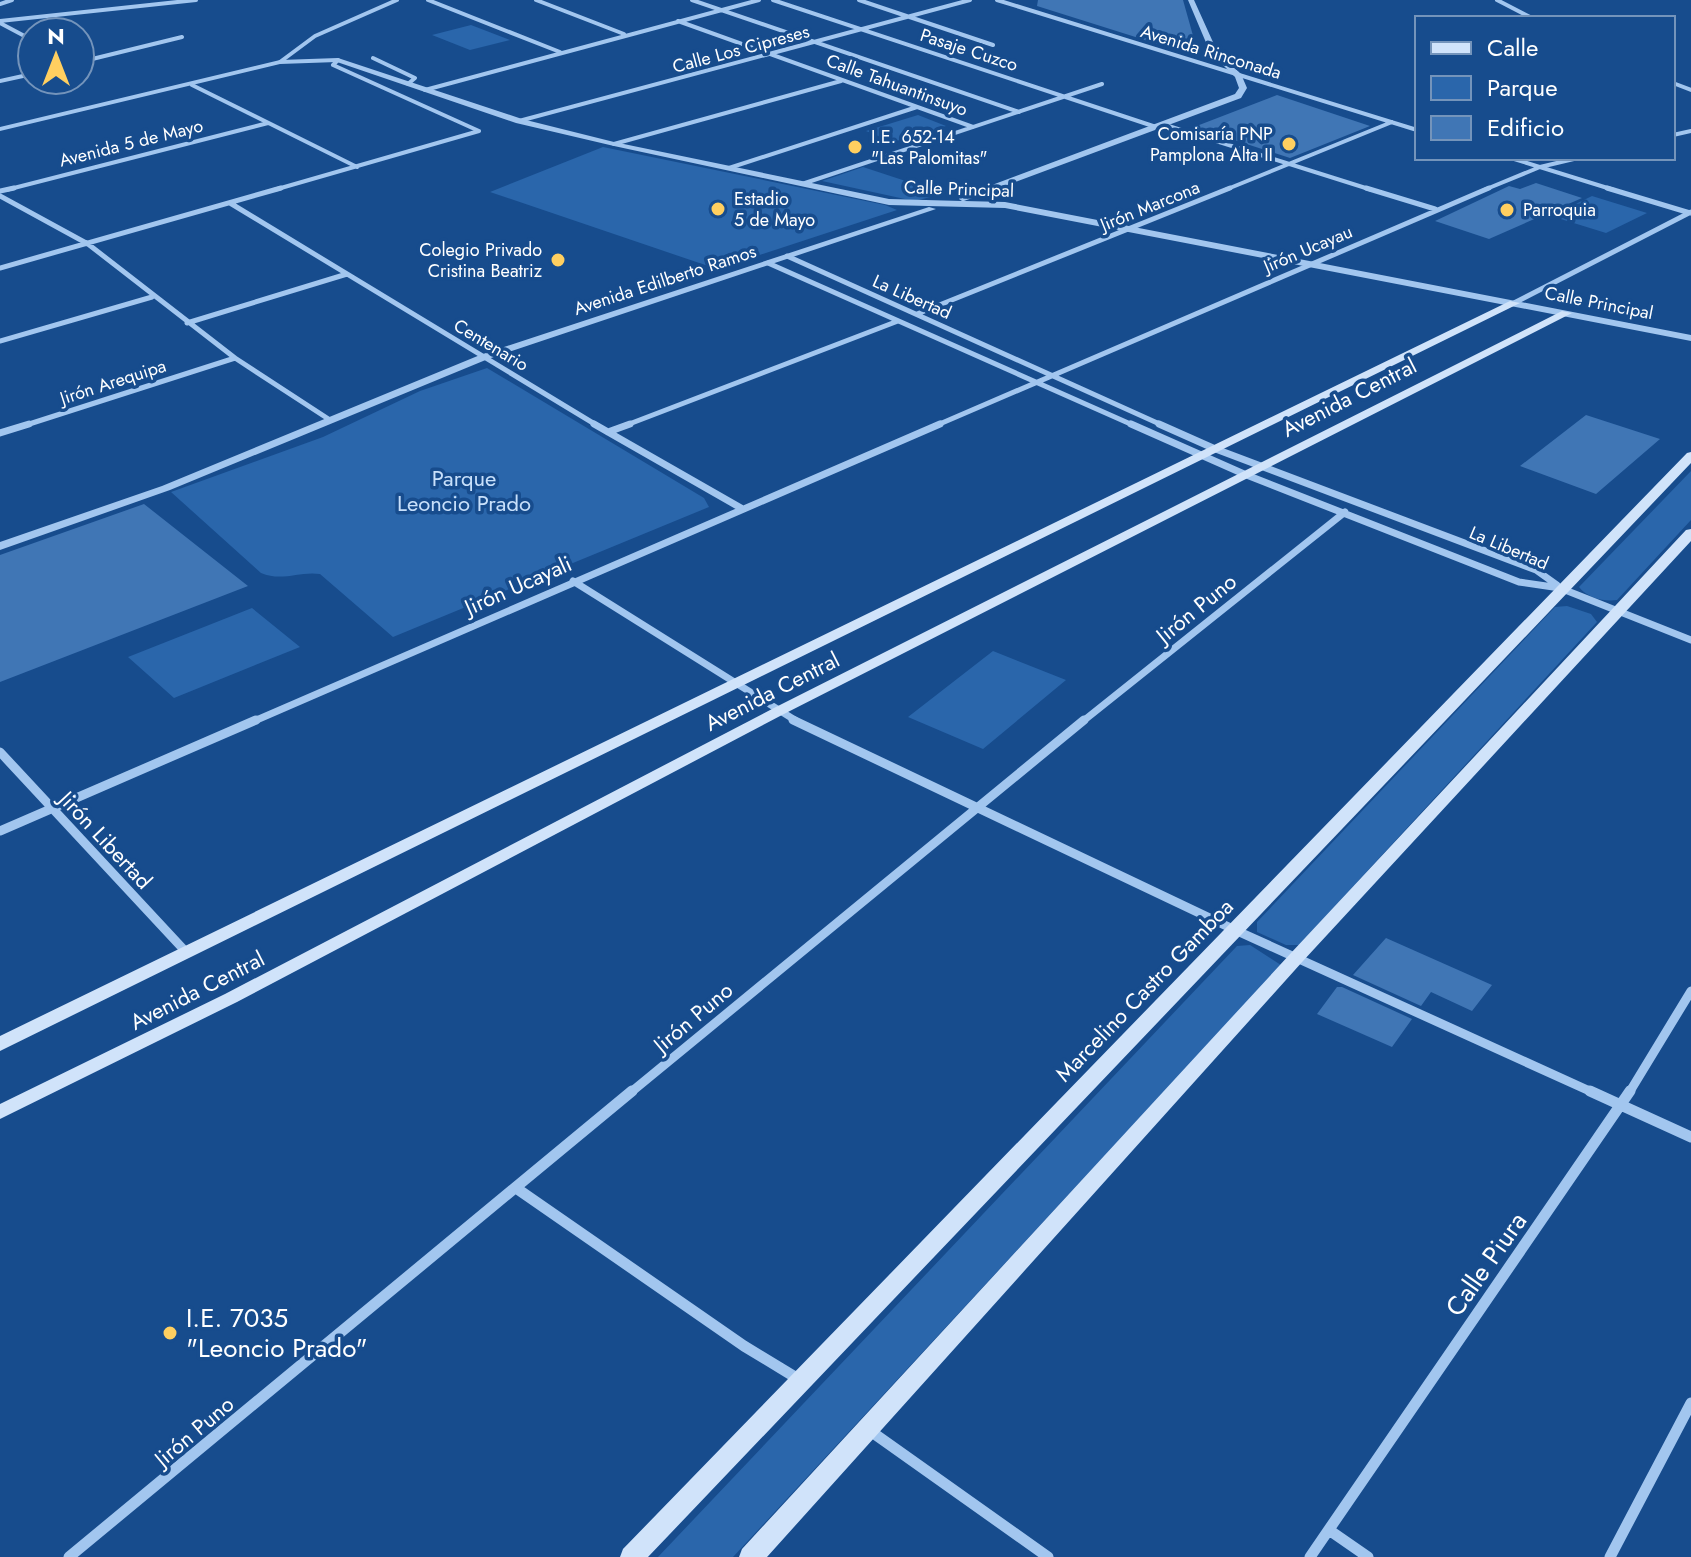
<svg xmlns="http://www.w3.org/2000/svg" width="1691" height="1557" font-family="Jost,sans-serif">
  <style>
    .green { fill: #2a66ab }
    .building { fill: #4076b5 }
    .lines { fill: none; stroke-linecap: round; stroke-linejoin: round }
    .minor-far4 { stroke: #a2c6ef; stroke-width: 4 }
    .minor-far3 { stroke: #a2c6ef; stroke-width: 5 }
    .minor-far2 { stroke: #a2c6ef; stroke-width: 7 }
    .minor-far1 { stroke: #a2c6ef; stroke-width: 9 }
    .minor { stroke: #a2c6ef; stroke-width: 11 }
    .tertiary { fill: #a2c6ef; fill-rule: evenodd }
    .secondary { fill: #d0e3fa; fill-rule: evenodd }
    .poi-dot { fill: #ffcf60; stroke: #174c8d; stroke-width: 3 }
    .labels { text-anchor: middle; dominant-baseline: central; stroke-width: 7; stroke-linejoin: round; paint-order: stroke }
    .far-street-label { font-size: 18px; fill: #fff; stroke: #174c8d }
    .far-poi-label { font-size: 18px; fill: #fff; stroke: #174c8d; text-anchor: start }
    .street-label { font-size: 22px; fill: #fff; stroke: #174c8d }
    .park-label { font-size: 22px; fill: #c8e0fb; stroke: #174c8d }
    .near-street-label { font-size: 26px; fill: #fff; stroke: #174c8d }
    .near-poi-label { font-size: 26px; fill: #fff; stroke: #174c8d; text-anchor: start }
  </style>
  <rect width="100%" height="100%" fill="#174c8d"/>
  <!-- green -->
  <path class="green" d="M 471,25 L 510,40 L 470,50 L 432,35 Z
    M 918,115 L 946,126 L 893,142 L 866,131 Z
    M 603,147 L 885,205 L 897,210 L 717,269 L 490,192 Z
    M 863,167 L 933,190 L 939,195 L 914,201 L 822,181 Z
    M 1592,196 L 1647,213 L 1606,233 L 1551,216 Z
    M 487,368 L 704,498 L 709,507 L 393,637 L 320,574 C 299,571 282,582 261,573 L 171,492 L 323,437 L 420,391 Z
    M 1691,471 L 1691,520 L 1617,600 C 1605,602 1587,598 1579,587 Z
    M 1567,606 L 1591,614 L 1597,622 L 1299,945 L 1286,945 L 1257,932 L 1257,922 L 1555,607 Z
    M 252,608 L 300,647 L 174,698 L 128,657 Z
    M 993,651 L 1066,680 L 983,749 L 908,717 Z
    M 1250,945 L 1281,965 L 733,1557 L 658,1557 L 1237,946 Z"/>
  <!-- building -->
  <path class="building" d="M 1038,0 L 1183,0 L 1199,57 L 1037,6 Z
    M 1277,95 L 1370,126 L 1290,158 L 1194,127 Z
    M 1536,183 L 1582,198 L 1489,239 L 1435,221 L 1509,186 L 1520,189 Z
    M 1586,415 L 1660,439 L 1596,494 L 1520,466 Z
    M 144,504 L 248,586 L 0,682 L 0,555 Z
    M 1386,938 L 1492,985 L 1472,1011 L 1431,992 L 1421,1006 L 1353,975 Z
    M 1337,987 L 1342,987 L 1412,1019 L 1392,1047 L 1317,1014 Z"/>
  <g class="lines">
    <!-- minor-far4 -->
    <path class="minor-far4" d="M 428,0 L 560,52
      M 536,0 L 624,34
      M 692,0 L 1019,112
      M 773,0 L 1156,127
      M 859,0 L 993,45
      M 997,0 L 1417,130
      M 1497,0 L 1532,18
      M 0,4 L 12,0
      M 0,21 L 196,0
      M 678,21 L 973,127
      M 0,23 L 32,40
      M 373,58 L 415,78 L 408,84
      M 338,60 L 333,65 L 479,131
      M 80,62 L 182,37
      M 280,62 L 315,36 L 397,0
      M 0,81 L 32,74
      M 1673,83 L 1691,90
      M 192,85 L 357,167
      M 425,90 L 759,0
      M 519,121 L 970,0
      M 1162,124 L 1372,190
      M 1673,135 L 1691,131
      M 614,144 L 841,81
      M 1511,158 L 1614,190
      M 729,168 L 917,107
      M 802,184 L 1102,84
      M 6,190 L 268,123
      M 274,190 L 479,131
      M 1225,190 L 1392,122
      M 1484,190 L 1540,167 L 1578,158"/>
    <!-- minor-far3 -->
    <path class="minor-far3" d="M 1366,188 L 1435,209
      M 1607,188 L 1690,213
      M 0,191 L 14,188
      M 0,196 L 88,244 L 235,358 L 330,420
      M 230,203 L 598,426
      M 787,256 L 1164,426
      M 768,263 L 1135,426
      M 0,268 L 281,188
      M 1514,303 L 1691,212
      M 917,314 L 1230,188
      M 187,323 L 347,274
      M 0,341 L 152,297
      M 23,426 L 235,358
      M 624,426 L 898,321
      M 935,426 L 1489,188"/>
    <!-- minor-far2 -->
    <path class="minor-far2" d="M 594,424 L 741,508
      M 1131,424 L 1244,474 L 1519,582 L 1560,588 L 1691,640
      M 1159,424 L 1213,448 L 1536,570 L 1557,585
      M 608,432 L 630,424
      M 0,433 L 29,424
      M 573,581 L 798,722
      M 252,722 L 940,424
      M 1082,722 L 1345,512"/>
    <!-- minor-far1 -->
    <path class="minor-far1" d="M 793,720 L 1235,930 L 1594,1093
      M 0,752 L 186,952
      M 0,831 L 256,720
      M 630,1093 L 1084,720
      M 1629,1093 L 1691,991"/>
    <!-- minor -->
    <path class="minor" d="M 1590,1091 L 1691,1137
      M 516,1188 L 744,1346 L 800,1380
      M 869,1430 L 1048,1557
      M 1329,1530 L 1368,1557
      M 69,1557 L 632,1091
      M 1310,1557 L 1630,1091
      M 1610,1557 L 1691,1403"/>
    <!-- tertiary -->
    <path class="tertiary" d="M 1188,0 L 1194,0 L 1217,51 L 1241,74 L 1247,88 L 1241,98 L 964,201 L 1005,202 L 1691,335 L 1691,341 L 1005,208 L 889,205 L 614,146 L 516,123 L 337,62 L 280,64 L 0,131 L 0,127 L 280,60 L 338,58 L 522,119 L 614,142 L 889,199 L 962,201 L 959,199 L 960,197 L 1235,94 L 1239,88 L 1235,77 L 1210,52 Z
      M 929,207 L 936,209 L 488,359 L 170,490 L 0,550 L 0,542 L 162,486 L 480,355 Z"/>
    <!-- secondary -->
    <path class="secondary" d="M 1510,301 L 1520,303 L 0,1051 L 0,1036 Z
      M 1562,311 L 1572,313 L 782,715 L 237,1002 L 0,1119 L 0,1104 L 225,994 L 772,709 Z
      M 1691,452 L 1691,463 L 648,1557 L 620,1557 L 623,1549 L 1687,453 Z
      M 1691,529 L 1691,541 L 1303,961 L 767,1557 L 739,1557 L 742,1549 L 1291,953 L 1686,530 Z"/>
  </g>
  <!-- markers -->
  <g class="poi-dot">
    <circle cx="1289" cy="144" r="8"/>
    <circle cx="855" cy="147" r="8"/>
    <circle cx="718" cy="209" r="8"/>
    <circle cx="1507" cy="210" r="8"/>
    <circle cx="558" cy="260" r="8"/>
    <circle cx="170" cy="1333" r="8"/>
  </g>
  <g class="labels">
    <!-- far-street labels -->
    <g class="far-street-label">
      <text transform="translate(741 49) rotate(-15)">Calle Los Cipreses</text>
      <text transform="translate(969 50) rotate(18)">Pasaje Cuzco</text>
      <text transform="translate(1211 52) rotate(17)">Avenida Rinconada</text>
      <text transform="translate(897 85) rotate(20)">Calle Tahuantinsuyo</text>
      <text transform="translate(131 143) rotate(-14)">Avenida 5 de Mayo</text>
      <text transform="translate(959 189) rotate(2)">Calle Principal</text>
      <text transform="translate(1150 206) rotate(-22)">Jirón Marcona</text>
      <text transform="translate(1308 249) rotate(-23)">Jirón Ucayau</text>
      <text transform="translate(665 280) rotate(-18)">Avenida Edilberto Ramos</text>
      <text transform="translate(912 297) rotate(24)">La Libertad</text>
      <text transform="translate(1599 303) rotate(11)">Calle Principal</text>
      <text transform="translate(491 345) rotate(31)">Centenario</text>
      <text transform="translate(113 382) rotate(-18)">Jirón Arequipa</text>
      <text transform="translate(1509 548) rotate(23)">La Libertad</text>
    </g>
    <!-- far-poi labels -->
    <g class="far-poi-label">
      <text x="1273" y="134" text-anchor="end">Comisaría PNP<tspan x="1273" dy="21">Pamplona Alta II</tspan></text>
      <text x="871" y="137">I.E. 652-14<tspan x="871" dy="21">"Las Palomitas"</tspan></text>
      <text x="734" y="199">Estadio<tspan x="734" dy="21">5 de Mayo</tspan></text>
      <text x="1523" y="210">Parroquia</text>
      <text x="542" y="250" text-anchor="end">Colegio Privado<tspan x="542" dy="21">Cristina Beatriz</tspan></text>
    </g>
    <!-- street labels -->
    <g class="street-label">
      <text transform="translate(1349 397) rotate(-27)">Avenida Central</text>
      <text transform="translate(518 585) rotate(-24)">Jirón Ucayali</text>
      <text transform="translate(1196 608) rotate(-39)">Jirón Puno</text>
      <text transform="translate(772 691) rotate(-27)">Avenida Central</text>
      <text transform="translate(106 840) rotate(47)">Jirón Libertad</text>
      <text transform="translate(197 990) rotate(-27)">Avenida Central</text>
      <text transform="translate(1144 990) rotate(-46)">Marcelino Castro Gamboa</text>
      <text transform="translate(693 1017) rotate(-40)">Jirón Puno</text>
      <text transform="translate(194 1431) rotate(-40)">Jirón Puno</text>
    </g>
    <!-- park labels -->
    <g class="park-label">
      <text x="464" y="478">Parque<tspan x="464" dy="25">Leoncio Prado</tspan></text>
    </g>
    <!-- near-street labels -->
    <g class="near-street-label">
      <text transform="translate(1486 1264) rotate(-55)">Calle Piura</text>
    </g>
    <!-- near-poi labels -->
    <g class="near-poi-label">
      <text x="186" y="1318">I.E. 7035<tspan x="186" dy="30">"Leoncio Prado"</tspan></text>
    </g>
  </g>
  <!-- legend -->
  <rect x="1415" y="16" width="260" height="144" fill="#174c8d" stroke="#7494bb" stroke-width="2"/>
  <rect x="1431" y="42" width="40" height="12" fill="#d0e3fa" stroke="#7494bb" stroke-width="2"/>
  <text x="1487" y="56" font-size="24" fill="#ffffff">Calle</text>
  <rect x="1431" y="76" width="40" height="24" fill="#2a66ab" stroke="#7494bb" stroke-width="2"/>
  <text x="1487" y="96" font-size="24" fill="#ffffff">Parque</text>
  <rect x="1431" y="116" width="40" height="24" fill="#4076b5" stroke="#7494bb" stroke-width="2"/>
  <text x="1487" y="136" font-size="24" fill="#ffffff">Edificio</text>
  <!-- north arrow -->
  <g transform="translate(56 56)"><circle r="38" fill="#174c8d" stroke="#7494bb" stroke-width="2"/>
  <path d="M0-6L14 30L0 20L-14 30Z" fill="#ffcf60"/>
  <text y="-12" font-size="22" font-weight="bold" text-anchor="middle" fill="#ffffff">N</text>
  </g>
</svg>
